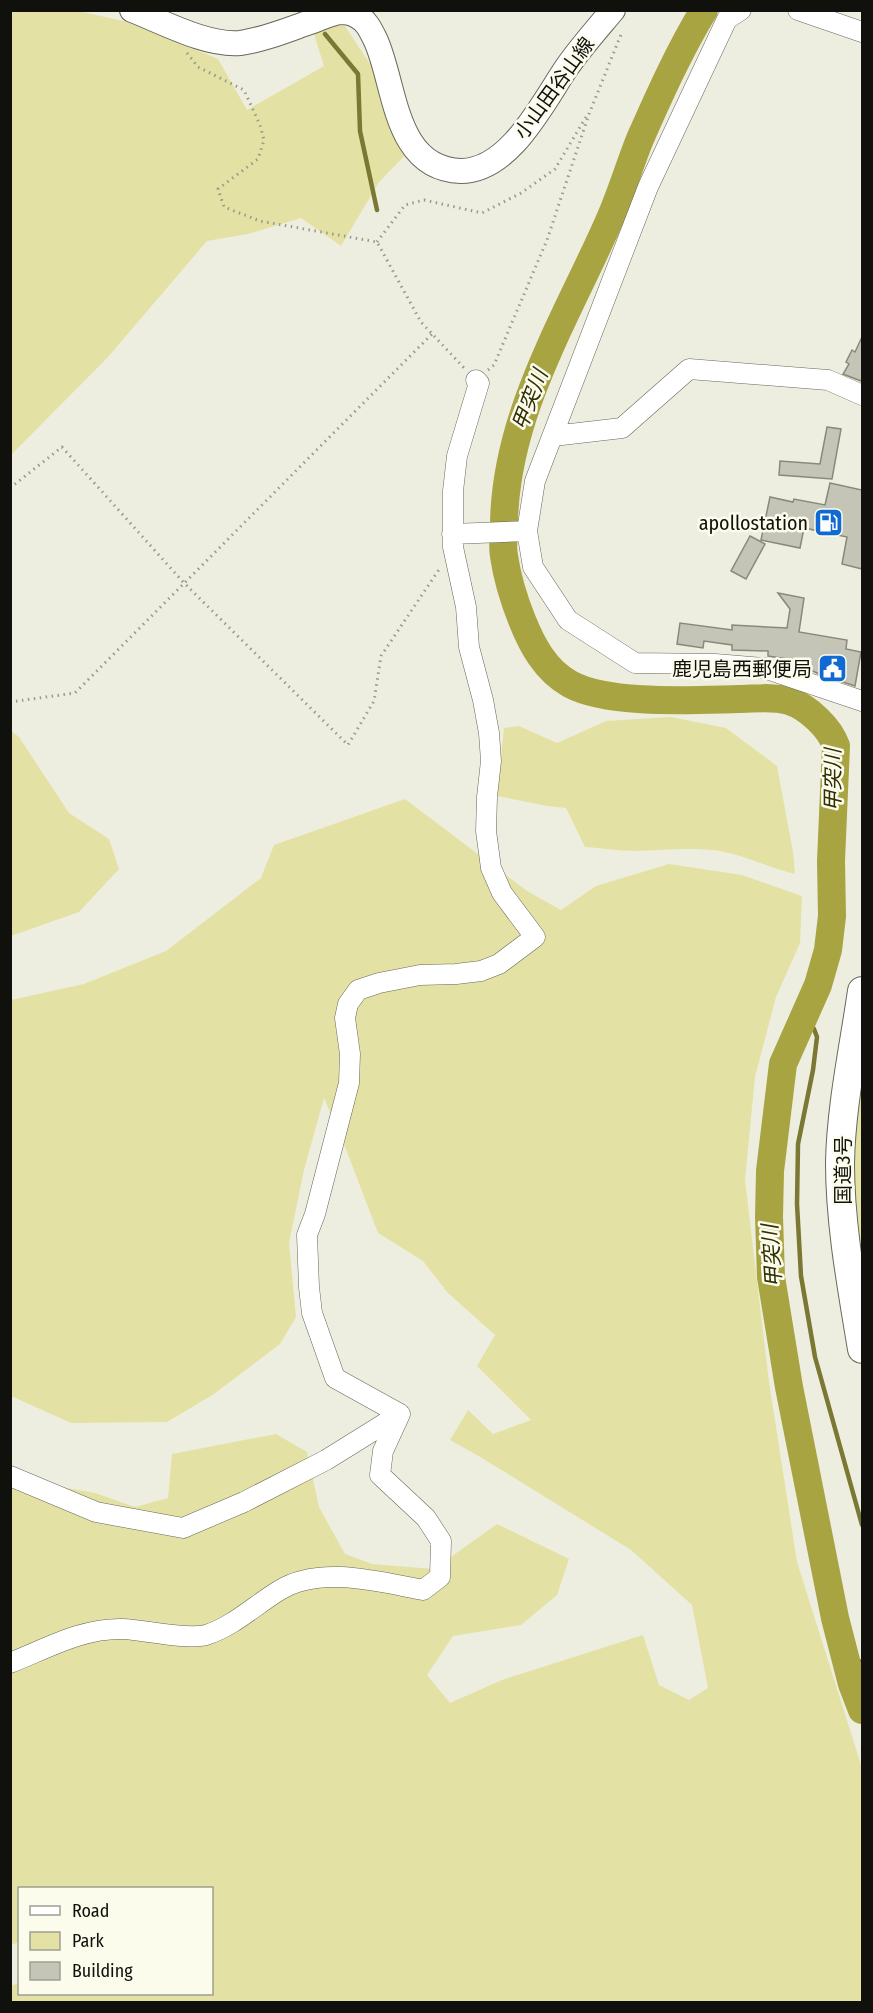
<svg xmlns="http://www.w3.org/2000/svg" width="873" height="2013" font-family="'Fira Sans Condensed','Noto Sans JP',sans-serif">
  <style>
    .green { fill: #e3e2a4 }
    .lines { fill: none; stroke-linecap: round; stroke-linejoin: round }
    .stream { stroke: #7a7832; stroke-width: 4.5 }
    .river { stroke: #a8a442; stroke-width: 28 }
    .building { fill: #c4c4b7; stroke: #88887b; stroke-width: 1.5 }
    .minor-casing { stroke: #67675a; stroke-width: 21 }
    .major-casing { stroke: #67675a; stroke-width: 26 }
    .highway-casing { stroke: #67675a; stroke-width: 30 }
    .path { stroke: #99998e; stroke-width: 3; stroke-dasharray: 1.5 4.5; stroke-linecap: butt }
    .minor { stroke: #fff; stroke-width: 20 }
    .major { stroke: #fff; stroke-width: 24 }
    .highway { stroke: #fff; stroke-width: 28 }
    .labels { text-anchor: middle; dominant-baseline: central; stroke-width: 5; stroke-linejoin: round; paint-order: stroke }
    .street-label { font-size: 20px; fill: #10100c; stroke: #fcfced }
    .poi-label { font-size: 20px; fill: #10100c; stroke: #fcfced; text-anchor: end }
    .water-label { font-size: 21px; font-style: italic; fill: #302e03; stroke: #fcfced }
  </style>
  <rect width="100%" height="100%" fill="#eeeee0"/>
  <!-- green -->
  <path class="green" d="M 11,11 L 78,11 L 132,23 L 218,59 L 247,110 L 324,66 L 313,31 L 327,25 L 345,26 L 420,140 L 379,182 L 341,246 L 301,218 L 248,234 L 207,241 L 108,357 L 11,455 Z
    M 671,717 L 726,728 L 777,766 L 793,852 L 795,874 C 770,868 746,856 720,851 C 692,847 664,850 636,851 C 619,851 602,848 585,847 L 566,808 L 547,806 L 497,796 L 504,728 L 519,726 L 557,743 L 606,721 Z
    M 10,730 L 19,737 L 69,813 L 109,839 L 119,869 L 79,912 L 11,936 Z
    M 405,799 L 527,891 L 561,910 L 596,886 L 669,864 L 742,875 L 802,896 L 800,943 L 776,997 L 755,1077 L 745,1180 L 769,1382 L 797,1562 L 862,1768 L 862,2002 L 11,2002 L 10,1986 L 19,1983 L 20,1994 L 212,1994 L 212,1888 L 20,1888 L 19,1942 L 11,1945 L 11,1483 L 23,1480 L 95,1493 L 135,1507 L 168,1498 L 172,1454 L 276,1434 L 307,1452 L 319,1507 L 345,1554 L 372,1564 L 434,1569 L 497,1524 L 569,1559 L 557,1595 L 521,1625 L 453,1636 L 427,1675 L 450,1703 L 502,1680 L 643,1635 L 659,1685 L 689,1700 L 708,1688 L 692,1605 L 631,1550 L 482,1458 L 450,1440 L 468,1410 L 493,1434 L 531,1420 L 477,1366 L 495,1335 L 447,1292 L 423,1261 L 378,1233 L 347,1152 L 324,1098 L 304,1170 L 289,1243 L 296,1317 L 280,1344 L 214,1394 L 167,1422 L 71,1423 L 11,1396 L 11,1000 L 84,984 L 166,951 L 261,878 L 274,845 Z
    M 862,1078 L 862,1262 L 854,1175 L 856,1118 Z"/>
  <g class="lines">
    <!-- stream -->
    <path class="stream" d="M 325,34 L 358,74 L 360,131 L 377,210
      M 803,1017 L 814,1029 L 817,1037 L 813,1070 L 798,1144 L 797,1204 L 801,1276 L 815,1357 L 862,1525
      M 848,1666 L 862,1661"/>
    <!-- river -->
    <path class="river" d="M 704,10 C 679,51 659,96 640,139 C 629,166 621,195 609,221 C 566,319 505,415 504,525 C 504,535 502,546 504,556 C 507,577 514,600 522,620 C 532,645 545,670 570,684 C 608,705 693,700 738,699 C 753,699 774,696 789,701 C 808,707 830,728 836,746 L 831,861 L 832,916 L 828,950 L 818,985 L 783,1064 L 770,1171 L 769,1217 L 771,1277 L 789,1387 L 835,1618 L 852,1684 L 862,1710"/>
  </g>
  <!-- building -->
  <path class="building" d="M 862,337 L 862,379 L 861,381 L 843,374 L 849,364 L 846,362 L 852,350 L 855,352 Z
    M 827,427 L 841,429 L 832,479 L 779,475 L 780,461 L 820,464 Z
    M 830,483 L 862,490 L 862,569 L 842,564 L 847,537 L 804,528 L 800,548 L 761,540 L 770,497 L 793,502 L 794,499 L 825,505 Z
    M 750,536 L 765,544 L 746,579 L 731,571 Z
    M 778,593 L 804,598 L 799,632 L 847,640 L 846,649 L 861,652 L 855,686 L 819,674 L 787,659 L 768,656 L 768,651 L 732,650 L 732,645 L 704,641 L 703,648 L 677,644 L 680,623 L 732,630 L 732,625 L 787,628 L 790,609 Z"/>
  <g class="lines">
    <defs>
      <path id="minor" d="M 741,10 L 727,19 L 648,187 L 535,481 L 527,531 L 533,567 L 568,620 L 635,663 L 715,664 L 764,668 L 862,701
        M 798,10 L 862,32
        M 553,436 L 622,428 L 689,369 L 828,380 L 862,395
        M 452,534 L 527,531
        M 400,1414 L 335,1378 L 312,1313 L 309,1287 L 307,1235 L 315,1214 L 349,1083 L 350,1054 L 345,1018 L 348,1004 L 358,990 L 379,983 L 420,975 L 456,974 L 481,971 L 499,964 L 535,937 L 502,893 L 491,868 L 486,831 L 487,797 L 491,761 L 489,733 L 483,700 L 469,647 L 466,607 L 453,547 L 453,491 L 457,456 L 479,383 L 476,380
        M 10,1476 L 96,1512 L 183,1528 L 244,1502 L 326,1460 L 400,1414
        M 10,1663 C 48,1648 82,1628 123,1629 C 145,1630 186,1640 206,1635 C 234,1626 255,1605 280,1590 C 320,1565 380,1582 423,1590 L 440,1577 L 441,1541 L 426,1518 L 380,1475 L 383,1451 L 400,1414"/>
      <path id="major" d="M 132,10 C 163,22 207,46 240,43 C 263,40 287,30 310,22 C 319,19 329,14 340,12 C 345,12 352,13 357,16 C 367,21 371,31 376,41 C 396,86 394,169 461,171 C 510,171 543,102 567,67 C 581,47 597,29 613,10"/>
      <path id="highway" d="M 862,991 C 854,1047 841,1106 840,1163 C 840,1225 852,1288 862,1349"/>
    </defs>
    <!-- minor casing -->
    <use href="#minor" class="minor-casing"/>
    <!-- major casing -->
    <use href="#major" class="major-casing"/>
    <!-- highway casing -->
    <use href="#highway" class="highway-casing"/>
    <!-- path -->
    <path class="path" d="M 187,53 L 198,67 L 244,90 L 260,125 L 264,140 L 258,159 L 218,189 L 224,207 L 260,221 L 377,242 L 421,322 L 465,369
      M 377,242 L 405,205 L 424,200 L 482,213 L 521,193 L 555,169 L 586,117
      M 488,370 L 494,365 L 547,240 L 589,114 L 622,32
      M 10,488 L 62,447 L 184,583 L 348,745 L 374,701 L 381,656 L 440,568
      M 10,702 L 75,693 L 432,334"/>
    <!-- minor -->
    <use href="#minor" class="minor"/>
    <!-- major -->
    <use href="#major" class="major"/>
    <!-- highway -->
    <use href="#highway" class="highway"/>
  </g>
  <!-- icons -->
  <defs>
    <symbol id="fuel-square" viewBox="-11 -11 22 22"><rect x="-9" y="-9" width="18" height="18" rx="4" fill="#106ad3" stroke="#fcfced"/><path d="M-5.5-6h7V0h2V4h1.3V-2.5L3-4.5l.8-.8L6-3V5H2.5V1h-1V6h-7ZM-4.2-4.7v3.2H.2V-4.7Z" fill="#fff"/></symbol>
    <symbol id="civic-square" viewBox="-11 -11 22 22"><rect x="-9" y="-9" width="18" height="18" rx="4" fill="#106ad3" stroke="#fcfced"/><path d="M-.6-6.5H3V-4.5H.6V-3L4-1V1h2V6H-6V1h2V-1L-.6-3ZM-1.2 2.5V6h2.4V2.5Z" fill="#fff"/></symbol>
  </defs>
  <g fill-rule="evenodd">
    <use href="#fuel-square" x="812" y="506" width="33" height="33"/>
    <use href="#civic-square" x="816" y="652" width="33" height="33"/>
  </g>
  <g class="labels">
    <!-- street labels -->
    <g class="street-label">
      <text transform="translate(554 88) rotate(-54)">小山田谷山線</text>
      <text transform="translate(843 1170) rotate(-90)">国道3号</text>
    </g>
    <!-- poi labels -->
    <g class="poi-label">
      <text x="808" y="523">apollostation</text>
      <text x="812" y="669">鹿児島西郵便局</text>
    </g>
    <!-- water labels -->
    <g class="water-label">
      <text transform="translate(530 400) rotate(-69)">甲突川</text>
      <text transform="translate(833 780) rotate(-90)">甲突川</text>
      <text transform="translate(772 1256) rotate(-94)">甲突川</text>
    </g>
  </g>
  <!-- border -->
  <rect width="873" height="2013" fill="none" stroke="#10100c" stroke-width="24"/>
  <!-- legend -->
  <rect x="18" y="1887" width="195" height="108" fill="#fcfced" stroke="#9e9e93" stroke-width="1.5"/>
  <rect x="30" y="1906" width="30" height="9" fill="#ffffff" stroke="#9e9e93" stroke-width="1.5"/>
  <text x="72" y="1917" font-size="18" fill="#10100c">Road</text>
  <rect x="30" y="1932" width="30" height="18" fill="#e3e2a4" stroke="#9e9e93" stroke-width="1.5"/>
  <text x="72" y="1947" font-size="18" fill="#10100c">Park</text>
  <rect x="30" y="1962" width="30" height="18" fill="#c4c4b7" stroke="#9e9e93" stroke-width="1.5"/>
  <text x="72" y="1977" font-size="18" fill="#10100c">Building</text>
</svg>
